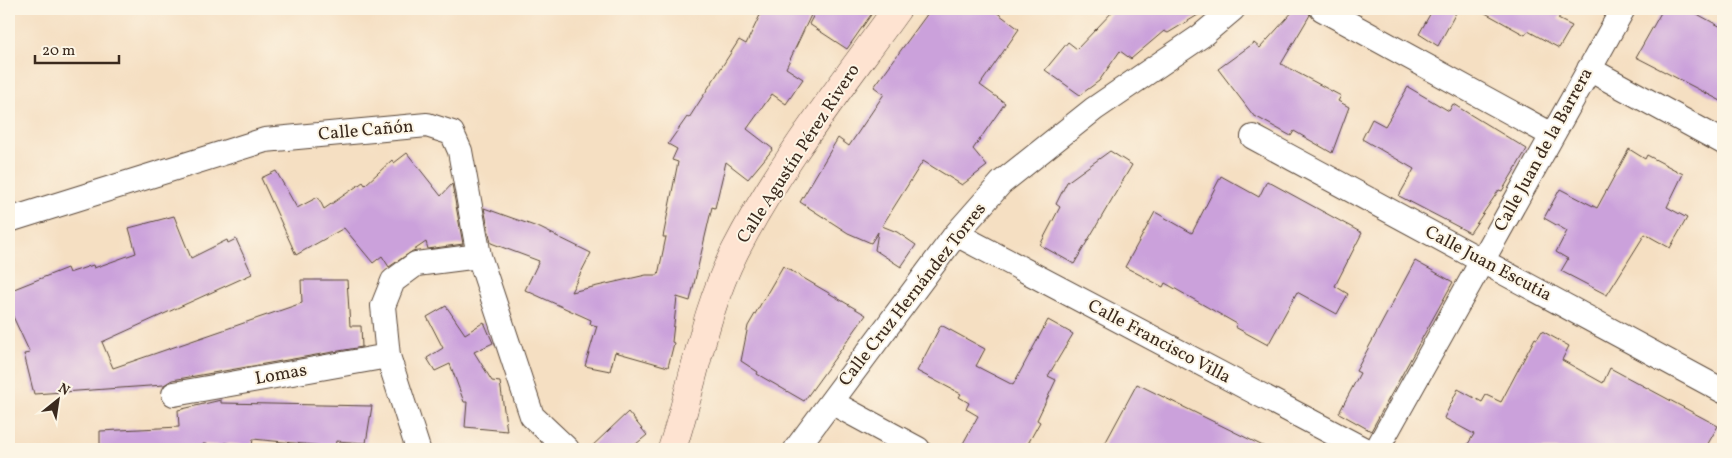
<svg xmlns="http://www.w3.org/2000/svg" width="1732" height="458" font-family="Vollkorn,serif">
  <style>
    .building { fill: #cba1db }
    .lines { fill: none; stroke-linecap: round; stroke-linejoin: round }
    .street-casing { stroke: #574537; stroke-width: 26 }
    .secondary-casing { stroke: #574537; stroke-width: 29 }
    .street { stroke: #fff; stroke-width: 24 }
    .secondary { stroke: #fee3d1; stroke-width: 28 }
    .labels { text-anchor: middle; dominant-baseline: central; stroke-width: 4; stroke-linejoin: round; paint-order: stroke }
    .street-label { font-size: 18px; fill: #3b2a1e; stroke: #fcf5e5 }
  </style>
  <rect width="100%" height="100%" fill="#fcf5e5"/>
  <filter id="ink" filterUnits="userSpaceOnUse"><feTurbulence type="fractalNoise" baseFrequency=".02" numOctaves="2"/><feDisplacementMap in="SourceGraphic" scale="10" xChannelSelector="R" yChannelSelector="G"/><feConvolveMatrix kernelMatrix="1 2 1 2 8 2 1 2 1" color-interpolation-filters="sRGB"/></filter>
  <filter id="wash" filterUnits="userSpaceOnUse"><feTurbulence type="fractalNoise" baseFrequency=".0096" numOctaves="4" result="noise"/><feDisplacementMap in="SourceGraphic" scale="20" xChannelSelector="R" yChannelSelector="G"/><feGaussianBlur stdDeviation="1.12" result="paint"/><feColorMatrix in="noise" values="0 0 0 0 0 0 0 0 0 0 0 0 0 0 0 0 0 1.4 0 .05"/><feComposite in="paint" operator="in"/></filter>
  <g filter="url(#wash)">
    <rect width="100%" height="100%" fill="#f5dfc2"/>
    <g id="blocks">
      <!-- building -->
      <path class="building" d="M 763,9 L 800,9 L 811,15 L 786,68 L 803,79 L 786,104 L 772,94 L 747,129 L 773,149 L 748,179 L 726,162 L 715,208 L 712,207 L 690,301 L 677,297 L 672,342 L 674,343 L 668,367 L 615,352 L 610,371 L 585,366 L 597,326 L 590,324 L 591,320 L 525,290 L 539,261 L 491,243 L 484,208 L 540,228 L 591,253 L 571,292 L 646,275 L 658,275 L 666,237 L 663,237 L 678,162 L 672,160 L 677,149 L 668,144 L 687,117 L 689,118 L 739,40 L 746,44 Z
        M 817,9 L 875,9 L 847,49 L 809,24 Z
        M 931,9 L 992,9 L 1019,29 L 980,85 L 1005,103 L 973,149 L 987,166 L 962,185 L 923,161 L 882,226 L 897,232 L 916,245 L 901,267 L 875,250 L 878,232 L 871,243 L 848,233 L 800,202 L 838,138 L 849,146 L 884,94 L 874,87 Z
        M 1115,9 L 1208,9 L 1168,33 L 1164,31 L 1131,59 L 1120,51 L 1099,81 L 1080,95 L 1045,70 L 1068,42 L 1077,49 Z
        M 1295,9 L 1308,9 L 1310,15 L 1281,64 L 1341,96 L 1338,101 L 1349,107 L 1332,153 L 1294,131 L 1291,136 L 1253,115 L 1218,69 L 1254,43 L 1260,48 Z
        M 1433,9 L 1458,9 L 1438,46 L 1419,34 Z
        M 1478,9 L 1564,9 L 1558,19 L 1572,26 L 1559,48 L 1528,31 L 1525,35 Z
        M 1663,9 L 1688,9 L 1723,28 L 1723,102 L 1636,57 Z
        M 1408,87 L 1449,111 L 1453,104 L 1527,149 L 1502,191 L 1499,190 L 1470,233 L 1399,196 L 1414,169 L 1362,139 L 1372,119 L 1385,126 Z
        M 1629,149 L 1645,159 L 1647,155 L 1683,174 L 1667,207 L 1687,218 L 1670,248 L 1645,234 L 1607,295 L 1561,271 L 1568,259 L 1556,252 L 1567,231 L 1544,218 L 1560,189 L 1597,208 Z
        M 1110,151 L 1132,165 L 1074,264 L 1040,245 L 1060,207 L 1056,204 L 1067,182 Z
        M 407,153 L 441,196 L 452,184 L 463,244 L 428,249 L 426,242 L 389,267 L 382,256 L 373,263 L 344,228 L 296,255 L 261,178 L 276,171 L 297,208 L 318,197 L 324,209 L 363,182 L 365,185 L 392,160 L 394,163 Z
        M 1221,176 L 1259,197 L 1267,181 L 1362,233 L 1335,286 L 1348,294 L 1337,314 L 1297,292 L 1268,345 L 1235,327 L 1237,324 L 1165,283 L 1163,287 L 1125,267 L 1155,212 L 1192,233 Z
        M 174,216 L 191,258 L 227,240 L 228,243 L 236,239 L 252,274 L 102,342 L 113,368 L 302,303 L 301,280 L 347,280 L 350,326 L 361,326 L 362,347 L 172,380 L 164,385 L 34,394 L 24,354 L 30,353 L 9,308 L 9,291 L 67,268 L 69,273 L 93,265 L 94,268 L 136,253 L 129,228 Z
        M 1415,261 L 1453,282 L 1371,431 L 1339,413 L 1360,373 L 1356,371 Z
        M 783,266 L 866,315 L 804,401 L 757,374 L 758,372 L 741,361 L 748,326 Z
        M 446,306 L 465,334 L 484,322 L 493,343 L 474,352 L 492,381 L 500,382 L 507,431 L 465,427 L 467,402 L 464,402 L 450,364 L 435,371 L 427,358 L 443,348 L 427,317 Z
        M 1048,320 L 1073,334 L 1048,376 L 1056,380 L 1037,420 L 1040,422 L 1025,449 L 960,449 L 978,416 L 966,409 L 969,403 L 959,397 L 961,394 L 917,371 L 941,325 L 985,349 L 976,366 L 1013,385 Z
        M 1542,331 L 1569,346 L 1562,360 L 1603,383 L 1610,368 L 1718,426 L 1705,449 L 1465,449 L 1474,434 L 1444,418 L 1458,389 L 1482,402 L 1486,395 L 1501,402 L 1535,338 L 1537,339 Z
        M 1137,384 L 1269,449 L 1102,449 Z
        M 221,400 L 221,403 L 372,406 L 366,443 L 336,441 L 335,447 L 253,439 L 252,446 L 225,443 L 225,446 L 203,444 L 203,449 L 100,449 L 100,431 L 179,427 L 178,410 Z
        M 628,412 L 647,435 L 630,449 L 589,449 Z"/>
    </g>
  </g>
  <g filter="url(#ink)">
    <use href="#blocks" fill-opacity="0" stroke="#574537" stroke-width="1"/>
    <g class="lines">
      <defs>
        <path id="street" d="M 1322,9 L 1552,135
          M 1589,69 L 1723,142
          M 1253,137 L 1723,391
          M 9,220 L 265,140 L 427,125 L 452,133 L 460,151 L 479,256 L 532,416 L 567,449
          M 956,234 L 1363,449
          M 174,394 L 388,356
          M 831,402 L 918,449
          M 418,449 L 388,356 L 383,306 L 393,281 L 416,264 L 479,256
          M 796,449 L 956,234 L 1001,183 L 1094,109 L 1201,36 L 1233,9
          M 1377,449 L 1623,9"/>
        <path id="secondary" d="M 672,449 C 694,383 703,314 735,251 C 779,165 841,87 897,9"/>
      </defs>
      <!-- street casing -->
      <use href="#street" class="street-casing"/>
      <!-- secondary casing -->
      <use href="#secondary" class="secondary-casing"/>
      <!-- street -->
      <use href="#street" class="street"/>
      <!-- secondary -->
      <use href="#secondary" class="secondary"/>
    </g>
  </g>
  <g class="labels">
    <!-- street labels -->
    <g class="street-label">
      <text transform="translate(366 131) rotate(-5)">Calle Cañón</text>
      <text transform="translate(1544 150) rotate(-61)">Calle Juan de la Barrera</text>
      <text transform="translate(799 154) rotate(-57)">Calle Agustín Pérez Rivero</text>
      <text transform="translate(1488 264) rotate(28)">Calle Juan Escutia</text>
      <text transform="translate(913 295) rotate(-52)">Calle Cruz Hernández Torres</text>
      <text transform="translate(1159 342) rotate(28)">Calle Francisco Villa</text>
      <text transform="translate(281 375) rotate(-10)">Lomas</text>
    </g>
  </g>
  <!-- margin -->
  <rect width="1732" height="458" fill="none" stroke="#fcf5e5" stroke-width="30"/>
  <!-- north arrow -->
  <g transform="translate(58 400) rotate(30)" stroke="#fcf5e5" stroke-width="4" paint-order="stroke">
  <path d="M0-4L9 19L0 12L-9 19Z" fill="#3b2a1e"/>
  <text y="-8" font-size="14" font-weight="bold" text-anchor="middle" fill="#3b2a1e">N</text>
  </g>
  <!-- scale -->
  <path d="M35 55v8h84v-8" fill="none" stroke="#3b2a1e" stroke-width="2.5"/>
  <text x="42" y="55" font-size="15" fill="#3b2a1e" stroke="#fcf5e5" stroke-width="4" paint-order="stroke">20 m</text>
</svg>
